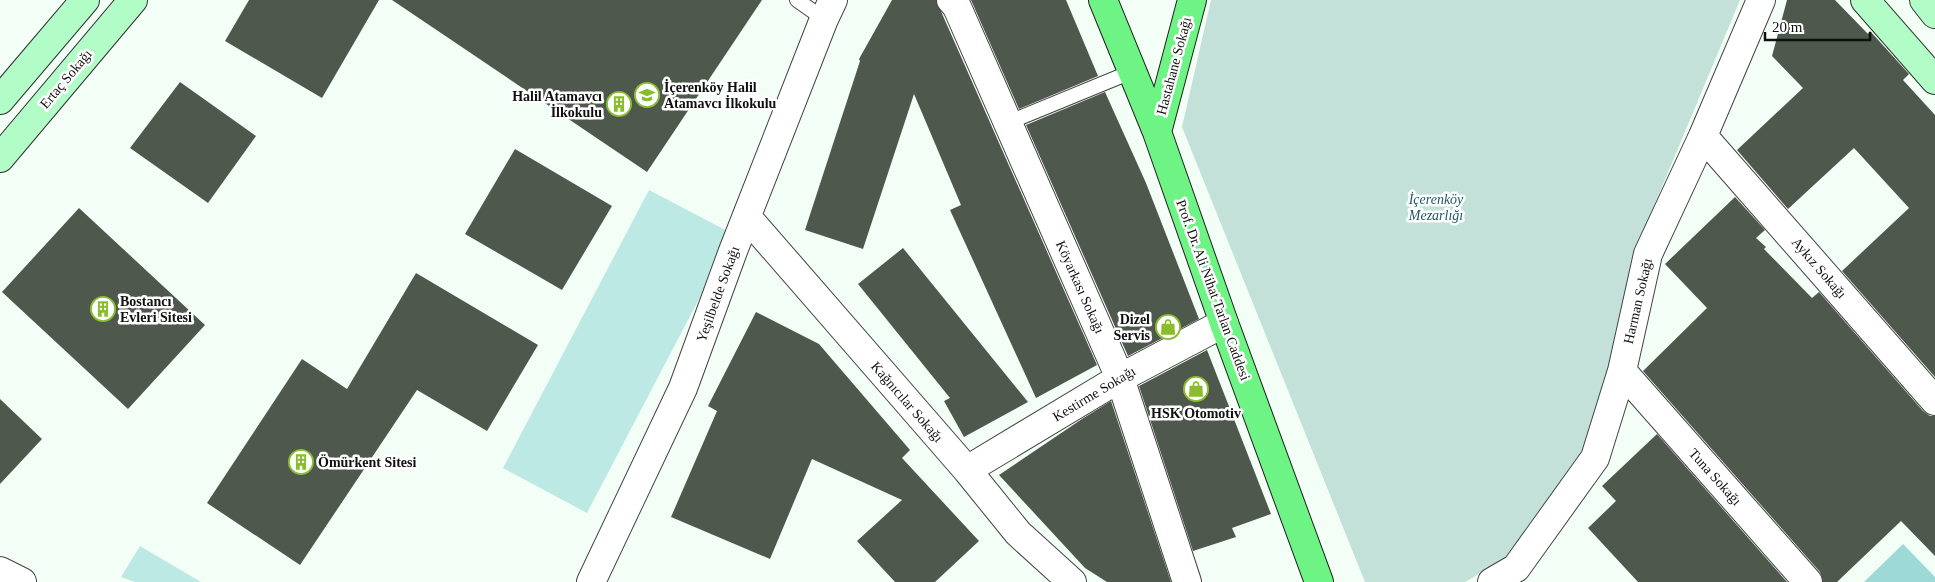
<svg xmlns="http://www.w3.org/2000/svg" width="1935" height="582" font-family="Georgia,serif">
  <style>
    .green { fill: #bde9e4 }
    .forest { fill: #9dd9d6 }
    .cemetery { fill: #c4e1d9 }
    .building { fill: #4f584d }
    .lines { fill: none; stroke-linecap: round; stroke-linejoin: round }
    .lane-casing { stroke: #434343; stroke-width: 16 }
    .street-casing { stroke: #434343; stroke-width: 30 }
    .secondary-casing { stroke: #323232; stroke-width: 30 }
    .primary-casing { stroke: #212121; stroke-width: 30 }
    .lane { stroke: #fff; stroke-width: 14 }
    .street { stroke: #fff; stroke-width: 28 }
    .secondary { stroke: #b1fcc7; stroke-width: 28 }
    .primary { stroke: #6ef484; stroke-width: 28 }
    .labels { text-anchor: middle; dominant-baseline: central; stroke-width: 5; stroke-linejoin: round; paint-order: stroke }
    .street-label { font-size: 14px; fill: #101010; stroke: #fff }
    .poi-label { font-size: 14px; font-weight: bold; fill: #101010; stroke: #fff; text-anchor: start }
    .park-label { font-size: 14px; font-style: italic; fill: #215967; stroke: #fff }
  </style>
  <rect width="100%" height="100%" fill="#f3fff6"/>
  <!-- green -->
  <path class="green" d="M 649,190 L 733,234 L 587,513 L 503,468 Z
    M 140,546 L 201,582 L 135,582 L 121,577 Z"/>
  <!-- forest -->
  <path class="forest" d="M 1903,544 L 1935,577 L 1935,582 L 1864,582 Z"/>
  <!-- cemetery -->
  <path class="cemetery" d="M 1211,0 L 1740,0 L 1641,237 L 1593,434 L 1511,556 L 1465,582 L 1365,582 L 1182,127 Z"/>
  <!-- building -->
  <path class="building" d="M 249,0 L 379,0 L 322,98 L 225,41 Z
    M 392,0 L 762,0 L 647,172 Z
    M 892,0 L 936,0 L 1097,365 L 1036,398 L 950,210 L 961,205 L 914,94 L 863,249 L 805,230 L 860,61 L 859,59 Z
    M 971,0 L 1066,0 L 1098,76 L 1019,109 Z
    M 1787,0 L 1835,0 L 1868,34 L 1870,31 L 1909,74 L 1903,80 L 1935,115 L 1935,377 L 1842,271 L 1909,208 L 1854,148 L 1788,209 L 1737,150 L 1803,88 L 1772,56 Z
    M 180,82 L 256,136 L 208,203 L 130,148 Z
    M 1105,92 L 1146,183 L 1199,319 L 1128,356 L 1026,125 Z
    M 515,149 L 612,206 L 562,290 L 465,234 Z
    M 1735,197 L 1765,230 L 1756,238 L 1766,247 L 1764,249 L 1812,298 L 1819,292 L 1923,411 L 1930,416 L 1935,416 L 1935,556 L 1901,521 L 1837,582 L 1823,582 L 1820,572 L 1643,371 L 1707,308 L 1665,264 Z
    M 79,208 L 205,325 L 128,409 L 2,292 Z
    M 903,248 L 1028,402 L 964,437 L 944,401 L 950,398 L 858,284 Z
    M 416,273 L 538,345 L 487,431 L 417,390 L 300,565 L 207,503 L 302,359 L 347,389 Z
    M 756,312 L 819,344 L 910,450 L 902,458 L 979,541 L 935,582 L 895,582 L 857,541 L 902,500 L 812,459 L 770,559 L 671,517 L 717,411 L 708,406 Z
    M 1207,350 L 1271,514 L 1232,528 L 1236,537 L 1193,551 L 1139,386 Z
    M 0,399 L 42,439 L 0,484 Z
    M 1111,401 L 1171,582 L 1107,582 L 1085,568 L 999,475 L 1082,419 Z
    M 1657,434 L 1787,582 L 1638,582 L 1588,528 L 1616,501 L 1602,486 Z"/>
  <g class="lines">
    <defs>
      <path id="lane" d="M 797,0 L 824,19
        M 1007,123 L 1131,72"/>
      <path id="street" d="M 951,0 L 957,7 L 1120,378 L 1187,582
        M 1703,136 L 1935,401
        M 747,217 L 967,470 L 1018,533 L 1072,582
        M 1622,371 L 1808,582
        M 967,470 L 1120,378 L 1224,323
        M 0,571 L 22,582
        M 591,582 L 683,388 L 733,251 L 824,19 L 833,0
        M 1492,582 L 1516,568 L 1595,458 L 1622,371 L 1648,254 L 1703,136 L 1761,0"/>
      <path id="secondary" d="M 1865,0 L 1935,80
        M 1924,0 L 1935,14
        M 0,100 L 85,0
        M 0,158 L 133,0"/>
      <path id="primary" d="M 1103,0 L 1157,132 L 1224,323 L 1319,582
        M 1157,132 L 1192,0"/>
    </defs>
    <!-- lane casing -->
    <use href="#lane" class="lane-casing"/>
    <!-- street casing -->
    <use href="#street" class="street-casing"/>
    <!-- secondary casing -->
    <use href="#secondary" class="secondary-casing"/>
    <!-- primary casing -->
    <use href="#primary" class="primary-casing"/>
    <!-- lane -->
    <use href="#lane" class="lane"/>
    <!-- street -->
    <use href="#street" class="street"/>
    <!-- secondary -->
    <use href="#secondary" class="secondary"/>
    <!-- primary -->
    <use href="#primary" class="primary"/>
  </g>
  <!-- icons -->
  <defs>
    <symbol id="school-ring" viewBox="-11 -11 22 22"><circle r="9.5" fill="#fff" stroke="#89bd2b" stroke-width="1.5"/><path d="M0-5L7-2L0 1L-7-2ZM-4 1L0 2.5L4 1V4Q0 6-4 4Z" fill="#89bd2b"/></symbol>
    <symbol id="building-ring" viewBox="-11 -11 22 22"><circle r="9.5" fill="#fff" stroke="#89bd2b" stroke-width="1.5"/><path d="M-4-6H4V6H1V3H-1V6H-4ZM-2.5-4.3h1.7v1.8h-1.7ZM.8-4.3h1.7v1.8H.8ZM-2.5-1h1.7V.8h-1.7ZM.8-1h1.7V.8H.8Z" fill="#89bd2b"/></symbol>
    <symbol id="shop-ring" viewBox="-11 -11 22 22"><circle r="9.5" fill="#fff" stroke="#89bd2b" stroke-width="1.5"/><path d="M-5-2.5h2.3a2.7 3.5 0 0 1 5.4 0H5L5.5 6h-11ZM-1.5-2.5h3a1.5 2.3 0 0 0-3 0Z" fill="#89bd2b"/></symbol>
  </defs>
  <g fill-rule="evenodd">
    <use href="#school-ring" x="633" y="81" width="28" height="28"/>
    <use href="#building-ring" x="605" y="90" width="28" height="28"/>
    <use href="#building-ring" x="89" y="295" width="28" height="28"/>
    <use href="#shop-ring" x="1154" y="313" width="28" height="28"/>
    <use href="#shop-ring" x="1182" y="375" width="28" height="28"/>
    <use href="#building-ring" x="287" y="448" width="28" height="28"/>
  </g>
  <g class="labels">
    <!-- street labels -->
    <g class="street-label">
      <text transform="translate(1174 66) rotate(-75)">Hastahane Sokağı</text>
      <text transform="translate(66 79) rotate(-50)">Ertaç Sokağı</text>
      <text transform="translate(1819 268) rotate(49)">Aykız Sokağı</text>
      <text transform="translate(1080 287) rotate(66)">Köyarkası Sokağı</text>
      <text transform="translate(1213 290) rotate(70)">Prof. Dr. Ali Nihat Tarlan Caddesi</text>
      <text transform="translate(718 294) rotate(-70)">Yeşilbelde Sokağı</text>
      <text transform="translate(1638 301) rotate(-77)">Harman Sokağı</text>
      <text transform="translate(1094 394) rotate(-31)">Kestirme Sokağı</text>
      <text transform="translate(907 402) rotate(49)">Kağnıcılar Sokağı</text>
      <text transform="translate(1715 477) rotate(48)">Tuna Sokağı</text>
    </g>
    <!-- poi labels -->
    <g class="poi-label">
      <text x="664" y="87">İçerenköy Halil<tspan x="664" dy="16">Atamavcı İlkokulu</tspan></text>
      <text x="602" y="96" text-anchor="end">Halil Atamavcı<tspan x="602" dy="16">İlkokulu</tspan></text>
      <text x="120" y="301">Bostancı<tspan x="120" dy="16">Evleri Sitesi</tspan></text>
      <text x="1150" y="319" text-anchor="end">Dizel<tspan x="1150" dy="16">Servis</tspan></text>
      <text x="1196" y="413" text-anchor="middle">HSK Otomotiv</text>
      <text x="318" y="462">Ömürkent Sitesi</text>
    </g>
    <!-- park labels -->
    <g class="park-label">
      <text x="1436" y="199">İçerenköy<tspan x="1436" dy="16">Mezarlığı</tspan></text>
    </g>
  </g>
  <!-- scale -->
  <path d="M1765 32v8h105v-8" fill="none" stroke="#101010" stroke-width="2.5"/>
  <text x="1772" y="32" font-size="15" fill="#101010" stroke="#ffffff" stroke-width="4" paint-order="stroke">20 m</text>
</svg>
